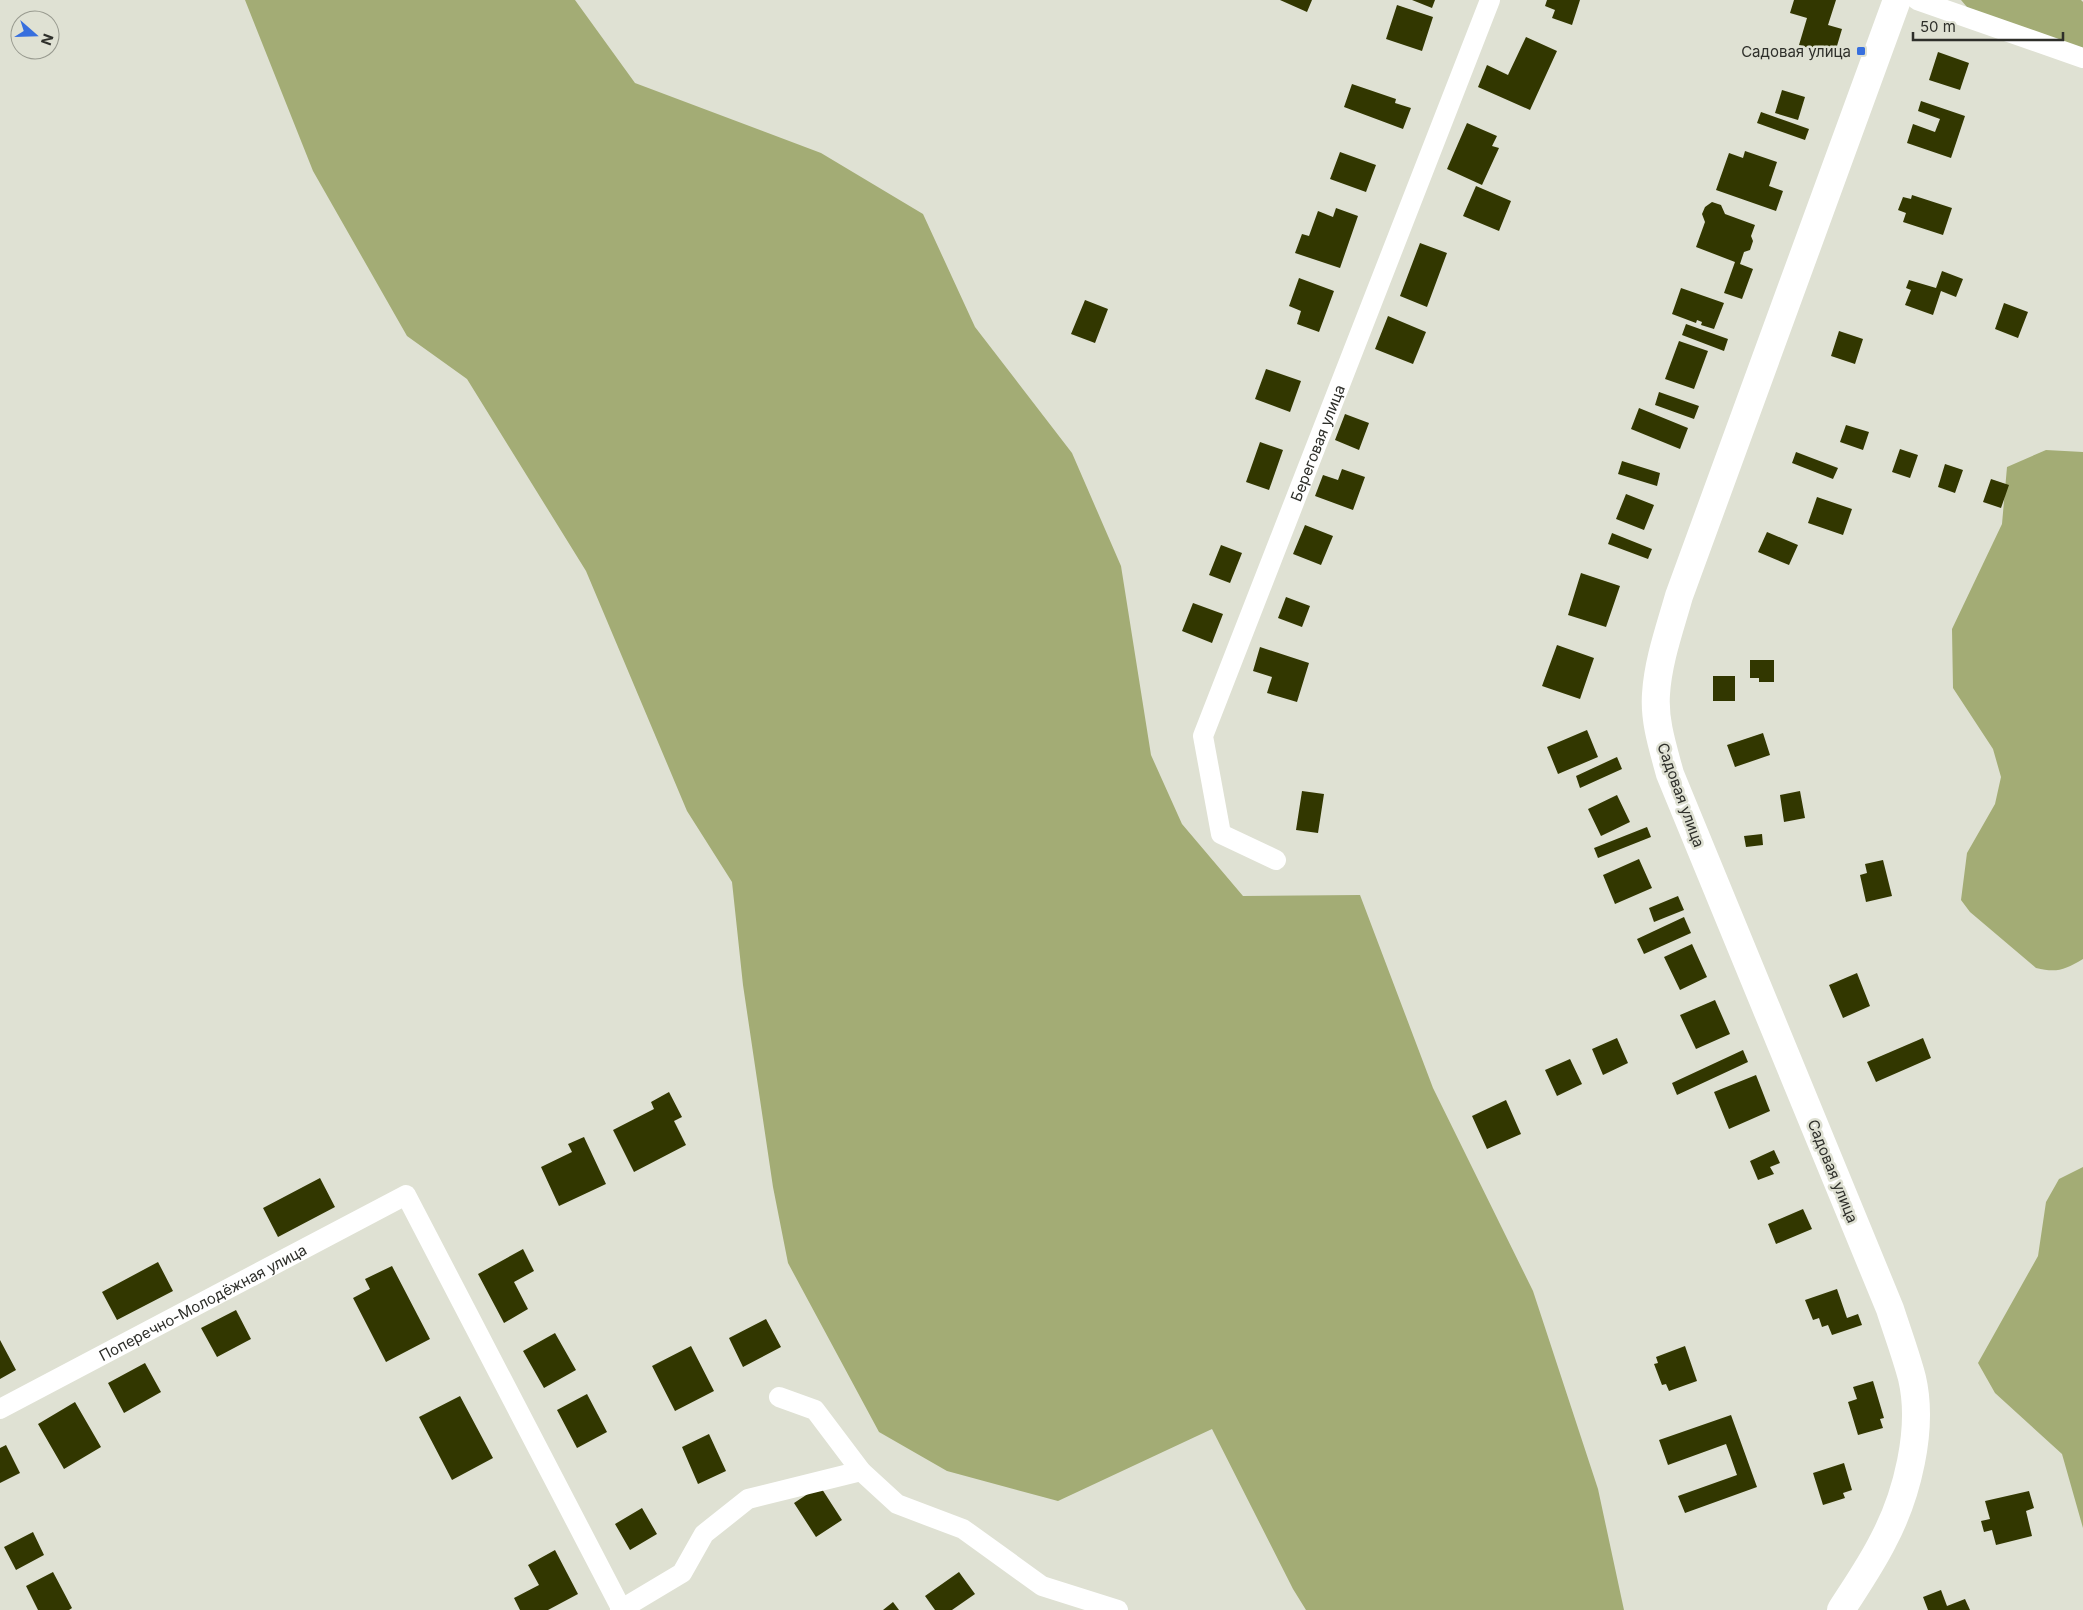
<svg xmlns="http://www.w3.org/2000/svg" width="2083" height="1610" font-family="Inter,sans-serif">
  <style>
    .forest { fill: #a3ac75 }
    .building { fill: #323700 }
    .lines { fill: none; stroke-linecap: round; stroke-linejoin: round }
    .street { stroke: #fff; stroke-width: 20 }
    .secondary { stroke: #fff; stroke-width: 28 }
    .poi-dot { fill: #376fde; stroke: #dfe1d3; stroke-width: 2 }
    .labels { text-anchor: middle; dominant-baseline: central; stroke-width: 5; stroke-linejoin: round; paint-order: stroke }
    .poi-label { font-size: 15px; fill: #2e2f2a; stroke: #dfe1d3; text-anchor: end }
    .street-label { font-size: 15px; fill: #2e2f2a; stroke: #dfe1d3 }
  </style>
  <rect width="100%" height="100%" fill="#dfe1d3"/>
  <!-- forest -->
  <path class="forest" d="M 245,0 L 575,0 L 635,83 L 821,153 L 923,214 L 975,327 L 1072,453 L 1121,566 L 1151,755 L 1182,824 L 1243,896 L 1360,895 L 1433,1088 L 1533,1291 L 1598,1489 L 1624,1610 L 1306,1610 L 1293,1589 L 1212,1429 L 1058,1501 L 947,1471 L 879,1432 L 788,1263 L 773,1187 L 743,985 L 732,882 L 687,811 L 586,571 L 467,379 L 407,336 L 313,171 Z
    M 1961,0 L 2081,0 L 2083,2 L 2083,50 L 1972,13 Z
    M 2046,450 L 2083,452 L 2083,959 C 2064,970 2057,973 2036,968 L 1970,912 L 1961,900 L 1967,853 L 1995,804 L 2001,777 L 1993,749 L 1953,688 L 1952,629 L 2002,524 L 2007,467 Z
    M 2083,1167 L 2083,1528 L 2062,1454 L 1995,1393 L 1978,1363 L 2038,1256 L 2046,1202 L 2059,1179 Z"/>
  <!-- building -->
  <path class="building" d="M 1280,0 L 1312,0 L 1307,12 Z
    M 1412,0 L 1435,0 L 1432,8 Z
    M 1547,0 L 1580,0 L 1572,25 L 1552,18 L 1555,10 L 1545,6 Z
    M 1794,0 L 1836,0 L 1828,25 L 1842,29 L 1834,56 L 1799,45 L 1807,18 L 1790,13 Z
    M 1397,5 L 1433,17 L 1422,51 L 1386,39 Z
    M 1526,37 L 1557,51 L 1530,110 L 1478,87 L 1487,65 L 1508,75 Z
    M 1938,52 L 1969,63 L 1960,90 L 1929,80 Z
    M 1352,84 L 1396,99 L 1395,103 L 1411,108 L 1403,129 L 1344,107 Z
    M 1782,90 L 1805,97 L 1798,120 L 1775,113 Z
    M 1921,101 L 1965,116 L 1951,158 L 1907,143 L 1913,124 L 1935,132 L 1940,119 L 1918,111 Z
    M 1761,112 L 1809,129 L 1805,140 L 1757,123 Z
    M 1467,123 L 1497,136 L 1492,146 L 1499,148 L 1482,185 L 1447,169 Z
    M 1745,151 L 1777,162 L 1769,186 L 1783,191 L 1776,211 L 1716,190 L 1729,153 L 1743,158 Z
    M 1340,152 L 1376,165 L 1366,192 L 1330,179 Z
    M 1476,186 L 1511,201 L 1499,231 L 1463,216 Z
    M 1912,195 L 1952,208 L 1943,235 L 1903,222 L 1906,213 L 1898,210 L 1903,197 L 1911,199 Z
    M 1712,202 L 1721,205 L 1725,214 L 1755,225 L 1751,236 L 1753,241 L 1750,250 L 1744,252 L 1740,264 L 1753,269 L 1742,299 L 1724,293 L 1735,262 L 1696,247 L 1705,222 L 1702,214 L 1705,207 Z
    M 1336,208 L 1358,216 L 1340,268 L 1295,253 L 1302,234 L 1309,236 L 1318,211 L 1333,217 Z
    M 1420,243 L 1447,253 L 1427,307 L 1400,296 Z
    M 1942,271 L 1963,279 L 1956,297 L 1941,291 L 1933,315 L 1905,305 L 1911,290 L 1906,288 L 1909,280 L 1936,288 Z
    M 1299,278 L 1334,291 L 1319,332 L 1297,324 L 1301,311 L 1289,306 Z
    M 1681,288 L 1724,303 L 1714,329 L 1701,325 L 1702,322 L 1697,320 L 1696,323 L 1672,314 Z
    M 1085,300 L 1108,309 L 1095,343 L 1071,334 Z
    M 2004,303 L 2028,312 L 2018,338 L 1995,329 Z
    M 1388,316 L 1426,332 L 1413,364 L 1375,349 Z
    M 1686,324 L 1728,339 L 1724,351 L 1682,335 Z
    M 1839,331 L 1863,339 L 1855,364 L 1831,356 Z
    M 1679,341 L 1708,351 L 1694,389 L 1665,379 Z
    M 1266,369 L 1301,381 L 1290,412 L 1255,399 Z
    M 1659,392 L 1699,406 L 1694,419 L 1655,405 Z
    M 1639,408 L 1688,428 L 1680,449 L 1631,429 Z
    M 1345,414 L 1369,423 L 1359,450 L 1335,440 Z
    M 1846,425 L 1869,432 L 1863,450 L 1840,442 Z
    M 1260,442 L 1283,450 L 1269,490 L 1246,482 Z
    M 1900,449 L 1918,455 L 1910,478 L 1892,472 Z
    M 1796,452 L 1838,468 L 1833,479 L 1792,463 Z
    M 1622,461 L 1660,473 L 1657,486 L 1618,474 Z
    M 1945,464 L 1963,470 L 1955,493 L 1938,487 Z
    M 1342,469 L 1365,477 L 1353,510 L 1315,496 L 1323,475 L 1338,480 Z
    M 1991,479 L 2009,485 L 2001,508 L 1983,502 Z
    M 1626,494 L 1654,505 L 1644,530 L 1616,519 Z
    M 1817,497 L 1852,509 L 1843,535 L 1808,523 Z
    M 1305,525 L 1333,536 L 1321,565 L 1293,554 Z
    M 1767,532 L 1798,545 L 1789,565 L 1758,552 Z
    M 1612,533 L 1652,549 L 1648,559 L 1608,544 Z
    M 1221,545 L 1242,553 L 1230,583 L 1209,575 Z
    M 1581,573 L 1620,586 L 1606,627 L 1568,615 Z
    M 1286,597 L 1310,606 L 1302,627 L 1278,618 Z
    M 1193,603 L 1223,614 L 1212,643 L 1182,631 Z
    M 1557,645 L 1594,658 L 1580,699 L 1542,686 Z
    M 1260,647 L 1309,663 L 1297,702 L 1267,693 L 1272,677 L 1253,671 Z
    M 1750,660 L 1774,660 L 1774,682 L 1759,682 L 1759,678 L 1750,678 Z
    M 1713,676 L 1735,676 L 1735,701 L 1713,701 Z
    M 1587,730 L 1598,757 L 1558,774 L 1547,747 Z
    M 1763,733 L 1770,755 L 1735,767 L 1727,745 Z
    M 1617,757 L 1622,769 L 1580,788 L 1576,776 Z
    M 1302,791 L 1324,794 L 1318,833 L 1296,830 Z
    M 1800,791 L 1805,818 L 1784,822 L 1780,795 Z
    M 1617,795 L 1630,822 L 1601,836 L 1588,809 Z
    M 1647,827 L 1651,837 L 1598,858 L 1594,848 Z
    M 1762,834 L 1763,845 L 1746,847 L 1744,836 Z
    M 1639,859 L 1652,888 L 1615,904 L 1603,875 Z
    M 1883,860 L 1892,896 L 1866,902 L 1860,875 L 1867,873 L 1865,864 Z
    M 1678,896 L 1684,910 L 1654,922 L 1649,908 Z
    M 1684,917 L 1691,933 L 1644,954 L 1637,939 Z
    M 1692,944 L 1707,977 L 1680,990 L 1664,957 Z
    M 1857,973 L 1870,1006 L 1843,1018 L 1829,985 Z
    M 1715,1000 L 1730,1034 L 1696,1049 L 1680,1015 Z
    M 1617,1038 L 1628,1063 L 1603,1075 L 1592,1049 Z
    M 1923,1038 L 1931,1058 L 1876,1082 L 1867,1062 Z
    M 1743,1050 L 1748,1062 L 1677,1095 L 1672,1083 Z
    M 1570,1059 L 1582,1084 L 1557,1096 L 1545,1070 Z
    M 1756,1075 L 1770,1111 L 1729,1129 L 1714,1092 Z
    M 669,1092 L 682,1117 L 674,1121 L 686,1145 L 634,1172 L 613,1130 L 654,1109 L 651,1102 Z
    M 1506,1100 L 1521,1134 L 1487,1149 L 1472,1116 Z
    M 584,1137 L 606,1184 L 559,1206 L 541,1167 L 572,1152 L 568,1144 Z
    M 1774,1150 L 1780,1163 L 1770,1167 L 1774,1174 L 1758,1180 L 1750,1161 Z
    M 320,1178 L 335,1207 L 278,1237 L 263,1208 Z
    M 1803,1209 L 1812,1229 L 1776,1244 L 1768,1224 Z
    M 523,1249 L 534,1271 L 514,1282 L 528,1309 L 504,1323 L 478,1274 Z
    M 158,1262 L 173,1291 L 117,1320 L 102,1292 Z
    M 392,1266 L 430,1339 L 386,1362 L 353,1298 L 370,1289 L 365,1279 Z
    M 1837,1289 L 1847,1318 L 1858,1314 L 1862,1325 L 1832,1335 L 1828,1325 L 1822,1327 L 1819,1318 L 1813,1320 L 1805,1300 Z
    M 236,1310 L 251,1339 L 217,1357 L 201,1328 Z
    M 766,1319 L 781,1347 L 743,1367 L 729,1338 Z
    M 555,1333 L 576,1370 L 544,1388 L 523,1351 Z
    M 0,1340 L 16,1370 L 0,1379 Z
    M 691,1346 L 714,1391 L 675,1411 L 652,1366 Z
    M 1685,1346 L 1697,1381 L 1669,1391 L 1666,1384 L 1662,1385 L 1654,1364 L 1658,1363 L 1656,1357 Z
    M 145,1363 L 161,1392 L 124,1413 L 108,1383 Z
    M 1873,1381 L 1884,1418 L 1880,1419 L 1883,1428 L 1858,1435 L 1848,1402 L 1857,1399 L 1853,1387 Z
    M 587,1394 L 607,1432 L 577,1448 L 557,1410 Z
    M 460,1396 L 493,1458 L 452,1480 L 419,1417 Z
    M 75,1402 L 101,1447 L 64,1469 L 38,1424 Z
    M 1731,1415 L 1757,1487 L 1685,1513 L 1678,1496 L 1737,1475 L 1730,1455 L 1726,1444 L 1668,1465 L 1659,1440 Z
    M 709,1434 L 726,1471 L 698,1484 L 682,1447 Z
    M 6,1445 L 20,1473 L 0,1483 L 0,1448 Z
    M 1844,1463 L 1852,1490 L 1843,1493 L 1845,1498 L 1823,1505 L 1813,1473 Z
    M 820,1486 L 842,1520 L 816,1537 L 794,1503 Z
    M 2029,1491 L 2034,1508 L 2026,1511 L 2032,1536 L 1996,1545 L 1992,1530 L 1984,1532 L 1981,1521 L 1990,1519 L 1985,1501 Z
    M 642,1508 L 657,1534 L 630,1550 L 615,1524 Z
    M 33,1532 L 44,1555 L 16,1570 L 4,1547 Z
    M 555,1550 L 578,1594 L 548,1610 L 520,1610 L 514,1598 L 539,1585 L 528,1565 Z
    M 53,1572 L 72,1608 L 69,1610 L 38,1610 L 26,1586 Z
    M 959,1572 L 975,1594 L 952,1610 L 935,1610 L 925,1596 Z
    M 1941,1590 L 1947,1606 L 1965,1599 L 1970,1610 L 1928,1610 L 1923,1597 Z
    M 893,1602 L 899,1610 L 883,1610 Z"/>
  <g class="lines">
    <!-- street -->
    <g class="street">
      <path d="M 1917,0 L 2083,58"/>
      <path id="s1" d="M 1276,860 L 1221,834 L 1203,736 L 1490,0"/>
      <path d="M 779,1397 L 815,1410 L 861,1471 L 897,1504 L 963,1529 L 1042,1586 L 1118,1610"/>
      <path id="s2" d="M 0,1409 L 406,1195 L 622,1610"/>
      <path d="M 620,1610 L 682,1573 L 704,1534 L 748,1499 L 861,1471"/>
    </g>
    <!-- secondary -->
    <path class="secondary" d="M 1841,1610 C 1855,1588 1871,1565 1883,1541 C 1907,1496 1924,1429 1912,1378 C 1906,1355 1897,1331 1890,1309 L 1670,774 C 1663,748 1654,721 1656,694 C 1658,661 1670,628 1679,596 L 1897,0"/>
  </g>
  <!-- markers -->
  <rect class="poi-dot" x="1856" y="46" width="10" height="10" rx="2.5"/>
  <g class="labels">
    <!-- poi labels -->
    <g class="poi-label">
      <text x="1851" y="51">Садовая улица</text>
    </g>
    <!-- street labels -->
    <g class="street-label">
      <text stroke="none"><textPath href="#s1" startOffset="475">Береговая улица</textPath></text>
      <text transform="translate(1681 795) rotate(70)">Садовая улица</text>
      <text transform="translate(1833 1171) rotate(68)">Садовая улица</text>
      <text stroke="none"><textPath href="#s2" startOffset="229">Поперечно-Молодёжная улица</textPath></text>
    </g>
  </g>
  <!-- north arrow -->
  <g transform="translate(35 35) rotate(110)"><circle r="24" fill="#dfe1d3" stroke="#989a8f"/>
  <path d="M0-4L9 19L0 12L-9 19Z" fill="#376fde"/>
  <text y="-8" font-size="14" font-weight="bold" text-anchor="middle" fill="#2e2f2a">N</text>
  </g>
  <!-- scale -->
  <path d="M1913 32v8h150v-8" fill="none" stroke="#2e2f2a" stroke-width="2.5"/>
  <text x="1920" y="32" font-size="15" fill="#2e2f2a" stroke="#dfe1d3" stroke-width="4" paint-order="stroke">50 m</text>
</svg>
